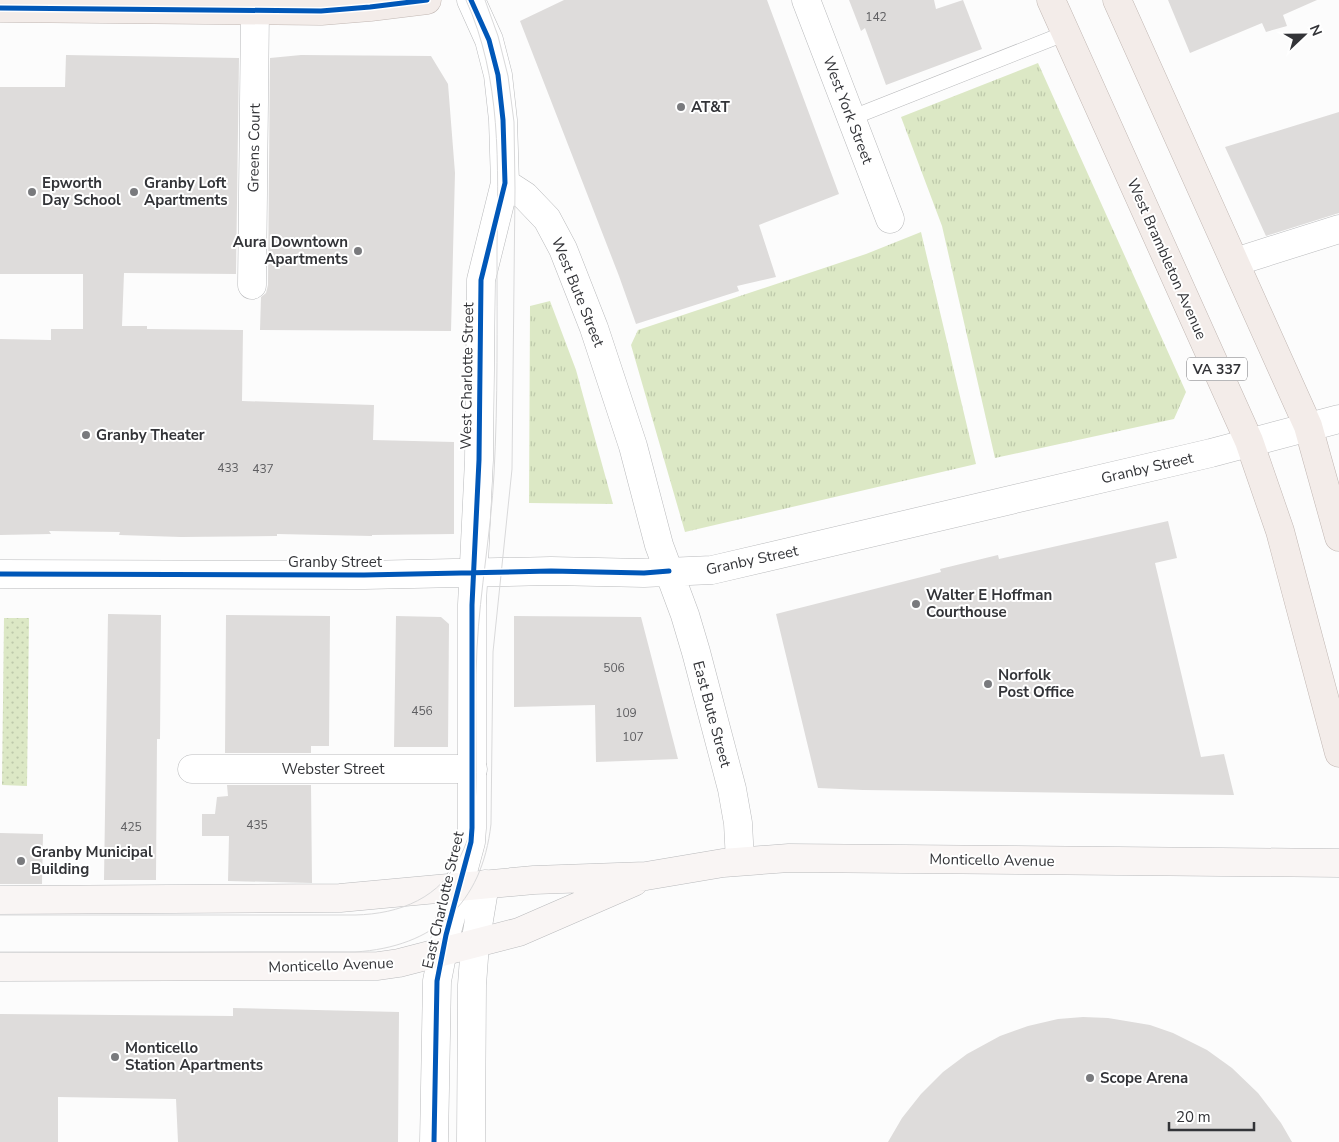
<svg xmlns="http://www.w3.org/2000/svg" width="1339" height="1142" font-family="'Nunito Sans',sans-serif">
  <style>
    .grass { fill: url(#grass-tufts) }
    .park { fill: url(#park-dots) }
    .building { fill: #dedcdb }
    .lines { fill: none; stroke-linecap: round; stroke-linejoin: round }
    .service-casing { stroke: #b9babc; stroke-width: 16 }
    .minor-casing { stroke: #b9babc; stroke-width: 29 }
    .tertiary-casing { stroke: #b9babc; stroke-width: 29 }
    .secondary-casing { stroke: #b9babc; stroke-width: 29 }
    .primary-casing { stroke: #c1b7b3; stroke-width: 29 }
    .service { stroke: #fff; stroke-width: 15 }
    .minor { stroke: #fff; stroke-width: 28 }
    .tertiary { stroke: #fff; stroke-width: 28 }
    .secondary { stroke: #f9f5f4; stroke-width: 28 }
    .primary { stroke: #f3ece9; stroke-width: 28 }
    .tram { stroke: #d9d9da; stroke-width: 1 }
    .cycleway-casing { stroke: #fff; stroke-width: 8 }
    .cycleway { stroke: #0057b8; stroke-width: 5 }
    .poi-dot { fill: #797a7d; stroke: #fff; stroke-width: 2 }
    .labels { text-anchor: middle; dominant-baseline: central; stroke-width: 4; stroke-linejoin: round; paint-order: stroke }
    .number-label { font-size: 12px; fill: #5e5e61 }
    .shield { fill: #fff; stroke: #707174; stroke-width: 1 }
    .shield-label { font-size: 14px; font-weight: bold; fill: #333438 }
    .poi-label { font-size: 15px; font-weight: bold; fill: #333438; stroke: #fff; text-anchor: start }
    .street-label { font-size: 15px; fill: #333438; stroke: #fff }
  </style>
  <defs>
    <pattern id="grass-tufts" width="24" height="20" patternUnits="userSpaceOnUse" patternTransform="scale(1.25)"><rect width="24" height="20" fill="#dce8c5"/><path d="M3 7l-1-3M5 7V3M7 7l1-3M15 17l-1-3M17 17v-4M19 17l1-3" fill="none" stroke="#bdc8aa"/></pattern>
    <pattern id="park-dots" width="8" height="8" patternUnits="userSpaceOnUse" patternTransform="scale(1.25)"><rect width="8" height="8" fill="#dce8c5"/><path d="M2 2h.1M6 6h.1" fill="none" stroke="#bdc8aa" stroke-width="1.8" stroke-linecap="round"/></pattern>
  </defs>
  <rect width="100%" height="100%" fill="#fcfcfc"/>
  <!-- grass -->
  <path class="grass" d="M 1038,63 L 1186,392 L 1174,419 L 995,458 L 942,226 L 901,117 Z
    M 921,232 L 976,464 L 685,532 L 631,345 L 638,330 L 866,254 Z
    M 550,301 L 576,370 L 613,504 L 529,503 L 530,306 Z"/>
  <!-- park -->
  <path class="park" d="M 4,618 L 29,618 L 27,786 L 2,785 Z"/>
  <!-- building -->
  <path class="building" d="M 564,0 L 767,0 L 839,194 L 759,225 L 776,277 L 737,286 L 739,291 L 636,324 L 619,276 L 520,21 Z
    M 849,0 L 934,0 L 936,9 L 963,0 L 982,49 L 886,85 L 865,28 L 861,31 Z
    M 1168,0 L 1317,0 L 1283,15 L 1287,26 L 1266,32 L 1262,23 L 1190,53 Z
    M 66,55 L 239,58 L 236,274 L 124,273 L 122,326 L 147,326 L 147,329 L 243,330 L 242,401 L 374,405 L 373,440 L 454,442 L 454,534 L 372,535 L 372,536 L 277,534 L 277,536 L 181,537 L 119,535 L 120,532 L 49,531 L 51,534 L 0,535 L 0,339 L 51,340 L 51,329 L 83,329 L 83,274 L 0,274 L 0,87 L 65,87 Z
    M 301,55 L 431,56 L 448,84 L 455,173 L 451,331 L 260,330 L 261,297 L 266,293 L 268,285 L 270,58 Z
    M 1339,112 L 1339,213 L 1266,236 L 1225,147 Z
    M 1168,521 L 1177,558 L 1155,563 L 1201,757 L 1224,754 L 1234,795 L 863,790 L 818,788 L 776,614 L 941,572 L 940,569 L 998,555 L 999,559 Z
    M 108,614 L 161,615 L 160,739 L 157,739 L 156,880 L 104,880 Z
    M 226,615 L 330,616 L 329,746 L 311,746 L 311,753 L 225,753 Z
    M 396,616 L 441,617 L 449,624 L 448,747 L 394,747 Z
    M 514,616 L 641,617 L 678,759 L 596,762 L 595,705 L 514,707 Z
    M 227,785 L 311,785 L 312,883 L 228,881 L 229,836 L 202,836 L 202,814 L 215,814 L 217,797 L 228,796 Z
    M 0,833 L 43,834 L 42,884 L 0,884 Z
    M 233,1008 L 399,1012 L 398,1142 L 178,1142 L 176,1099 L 58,1097 L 58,1142 L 0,1142 L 0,1014 L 233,1016 Z
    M 1083,1017 L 1108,1018 L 1150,1025 L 1173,1033 L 1207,1050 L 1232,1068 L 1258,1093 L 1281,1123 L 1292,1142 L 888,1142 L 902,1118 L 921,1094 L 943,1072 L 967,1054 L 1000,1036 L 1028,1026 L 1058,1019 Z"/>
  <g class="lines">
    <defs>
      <path id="service" d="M 851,118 L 1066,33"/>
      <path id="minor" d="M 806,0 L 890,219
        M 1235,262 L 1339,229
        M 252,285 L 255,11
        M 192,769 L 473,769"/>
      <path id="tertiary" d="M 505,183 L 525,196 L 547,219 L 563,249 L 594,328 L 633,446 L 659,545 L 685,615 L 696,652 L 732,789 L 738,823 L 740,861
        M 0,574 L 364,575 L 551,571 L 644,573 L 712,570 L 1211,453 L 1339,419
        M 434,1142 L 437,981 L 446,935 L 471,842 L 472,828 L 472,605 L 479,460 L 481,280 L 505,183 L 503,120 L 498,75 L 489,40 L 471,0
        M 471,1142 L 472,985 L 475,944 L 485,884"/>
      <path id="secondary" d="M 0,900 L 340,898 L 534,880 L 646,876 L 723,863 L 789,858 L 1339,863
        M 0,967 L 378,966 L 399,963 L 519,932 L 634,882"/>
      <path id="primary" d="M 1051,0 L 1249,441 L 1280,531 L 1339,753
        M 1117,0 L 1308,426 L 1339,537
        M 0,8 L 321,11 L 370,7 L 427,0"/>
    </defs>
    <!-- service casing -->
    <use href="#service" class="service-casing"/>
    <!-- minor casing -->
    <use href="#minor" class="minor-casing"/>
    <!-- tertiary casing -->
    <use href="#tertiary" class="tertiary-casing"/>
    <!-- secondary casing -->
    <use href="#secondary" class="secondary-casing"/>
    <!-- primary casing -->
    <use href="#primary" class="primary-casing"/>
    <!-- service -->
    <use href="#service" class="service"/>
    <!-- minor -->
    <use href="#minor" class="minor"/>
    <!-- tertiary -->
    <use href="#tertiary" class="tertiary"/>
    <!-- secondary -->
    <use href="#secondary" class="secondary"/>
    <!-- primary -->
    <use href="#primary" class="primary"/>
    <!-- tram -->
    <path class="tram" d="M 0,915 L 355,915 C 400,914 441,898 461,855 C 478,820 476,790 476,752 C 476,718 475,683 477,648 C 480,590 491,532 494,474 C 498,400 497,325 497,250 C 498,165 502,79 466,0
      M 0,952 L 355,952 C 434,947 482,904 491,824 L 493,652 L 512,469 L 515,189 L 514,122 L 508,76 L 498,36 L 485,0"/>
    <defs>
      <path id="cycleway" d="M 0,8 L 321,11 L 370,7 L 427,0
        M 0,574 L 364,575 L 551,571 L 644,573 L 669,571
        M 434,1142 L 437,981 L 446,935 L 471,842 L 472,828 L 472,605 L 479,460 L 481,280 L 505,183 L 503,120 L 498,75 L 489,40 L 471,0"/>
    </defs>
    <!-- cycleway casing -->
    <use href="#cycleway" class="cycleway-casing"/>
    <!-- cycleway -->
    <use href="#cycleway" class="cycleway"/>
  </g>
  <!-- markers -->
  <g class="poi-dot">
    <circle cx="681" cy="107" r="5"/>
    <circle cx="32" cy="192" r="5"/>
    <circle cx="134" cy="192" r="5"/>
    <circle cx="358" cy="251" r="5"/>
    <circle cx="86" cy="435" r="5"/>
    <circle cx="916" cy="604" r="5"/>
    <circle cx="988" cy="684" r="5"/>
    <circle cx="21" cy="861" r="5"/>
    <circle cx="115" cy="1057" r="5"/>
    <circle cx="1090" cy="1078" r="5"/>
  </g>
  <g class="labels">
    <!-- number labels -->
    <g class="number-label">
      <text x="876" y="17">142</text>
      <text x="228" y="468">433</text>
      <text x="263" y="469">437</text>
      <text x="614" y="668">506</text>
      <text x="422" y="711">456</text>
      <text x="626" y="713">109</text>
      <text x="633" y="737">107</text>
      <text x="257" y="825">435</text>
      <text x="131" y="827">425</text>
    </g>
    <!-- shield labels -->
    <rect class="shield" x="1187" y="357.5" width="60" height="23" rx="4"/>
    <g class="shield-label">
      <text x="1217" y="369">VA 337</text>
    </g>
    <!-- poi labels -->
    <g class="poi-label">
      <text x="691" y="107">AT&amp;T</text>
      <text x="42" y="183">Epworth<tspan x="42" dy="17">Day School</tspan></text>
      <text x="144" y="183">Granby Loft<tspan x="144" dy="17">Apartments</tspan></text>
      <text x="348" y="242" text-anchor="end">Aura Downtown<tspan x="348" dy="17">Apartments</tspan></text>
      <text x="96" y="435">Granby Theater</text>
      <text x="926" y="595">Walter E Hoffman<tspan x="926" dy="17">Courthouse</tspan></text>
      <text x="998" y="675">Norfolk<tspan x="998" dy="17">Post Office</tspan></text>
      <text x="31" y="852">Granby Municipal<tspan x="31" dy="17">Building</tspan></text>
      <text x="125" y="1048">Monticello<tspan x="125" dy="17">Station Apartments</tspan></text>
      <text x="1100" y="1078">Scope Arena</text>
    </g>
    <!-- street labels -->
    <g class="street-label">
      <text transform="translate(848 110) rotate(69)">West York Street</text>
      <text transform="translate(254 148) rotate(-89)">Greens Court</text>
      <text transform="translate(1167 259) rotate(66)">West Brambleton Avenue</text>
      <text transform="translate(578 292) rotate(68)">West Bute Street</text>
      <text transform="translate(467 376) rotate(-89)">West Charlotte Street</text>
      <text transform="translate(1147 468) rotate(-13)">Granby Street</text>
      <text transform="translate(752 560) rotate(-12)">Granby Street</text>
      <text x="335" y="562">Granby Street</text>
      <text transform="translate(712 714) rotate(75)">East Bute Street</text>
      <text x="333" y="769">Webster Street</text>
      <text transform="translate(992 860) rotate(1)">Monticello Avenue</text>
      <text transform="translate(443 900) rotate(-77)">East Charlotte Street</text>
      <text transform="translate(331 965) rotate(-2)">Monticello Avenue</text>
    </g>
  </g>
  <!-- north arrow -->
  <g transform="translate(1304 35) rotate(68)" stroke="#ffffff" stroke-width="4" paint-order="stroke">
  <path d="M0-4L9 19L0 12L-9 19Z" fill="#333438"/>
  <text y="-8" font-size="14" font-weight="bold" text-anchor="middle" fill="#333438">N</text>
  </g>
  <!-- scale -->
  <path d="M1169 1122v8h85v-8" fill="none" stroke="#333438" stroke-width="2.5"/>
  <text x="1176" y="1122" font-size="15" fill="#333438" stroke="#ffffff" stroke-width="4" paint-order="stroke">20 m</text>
</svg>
